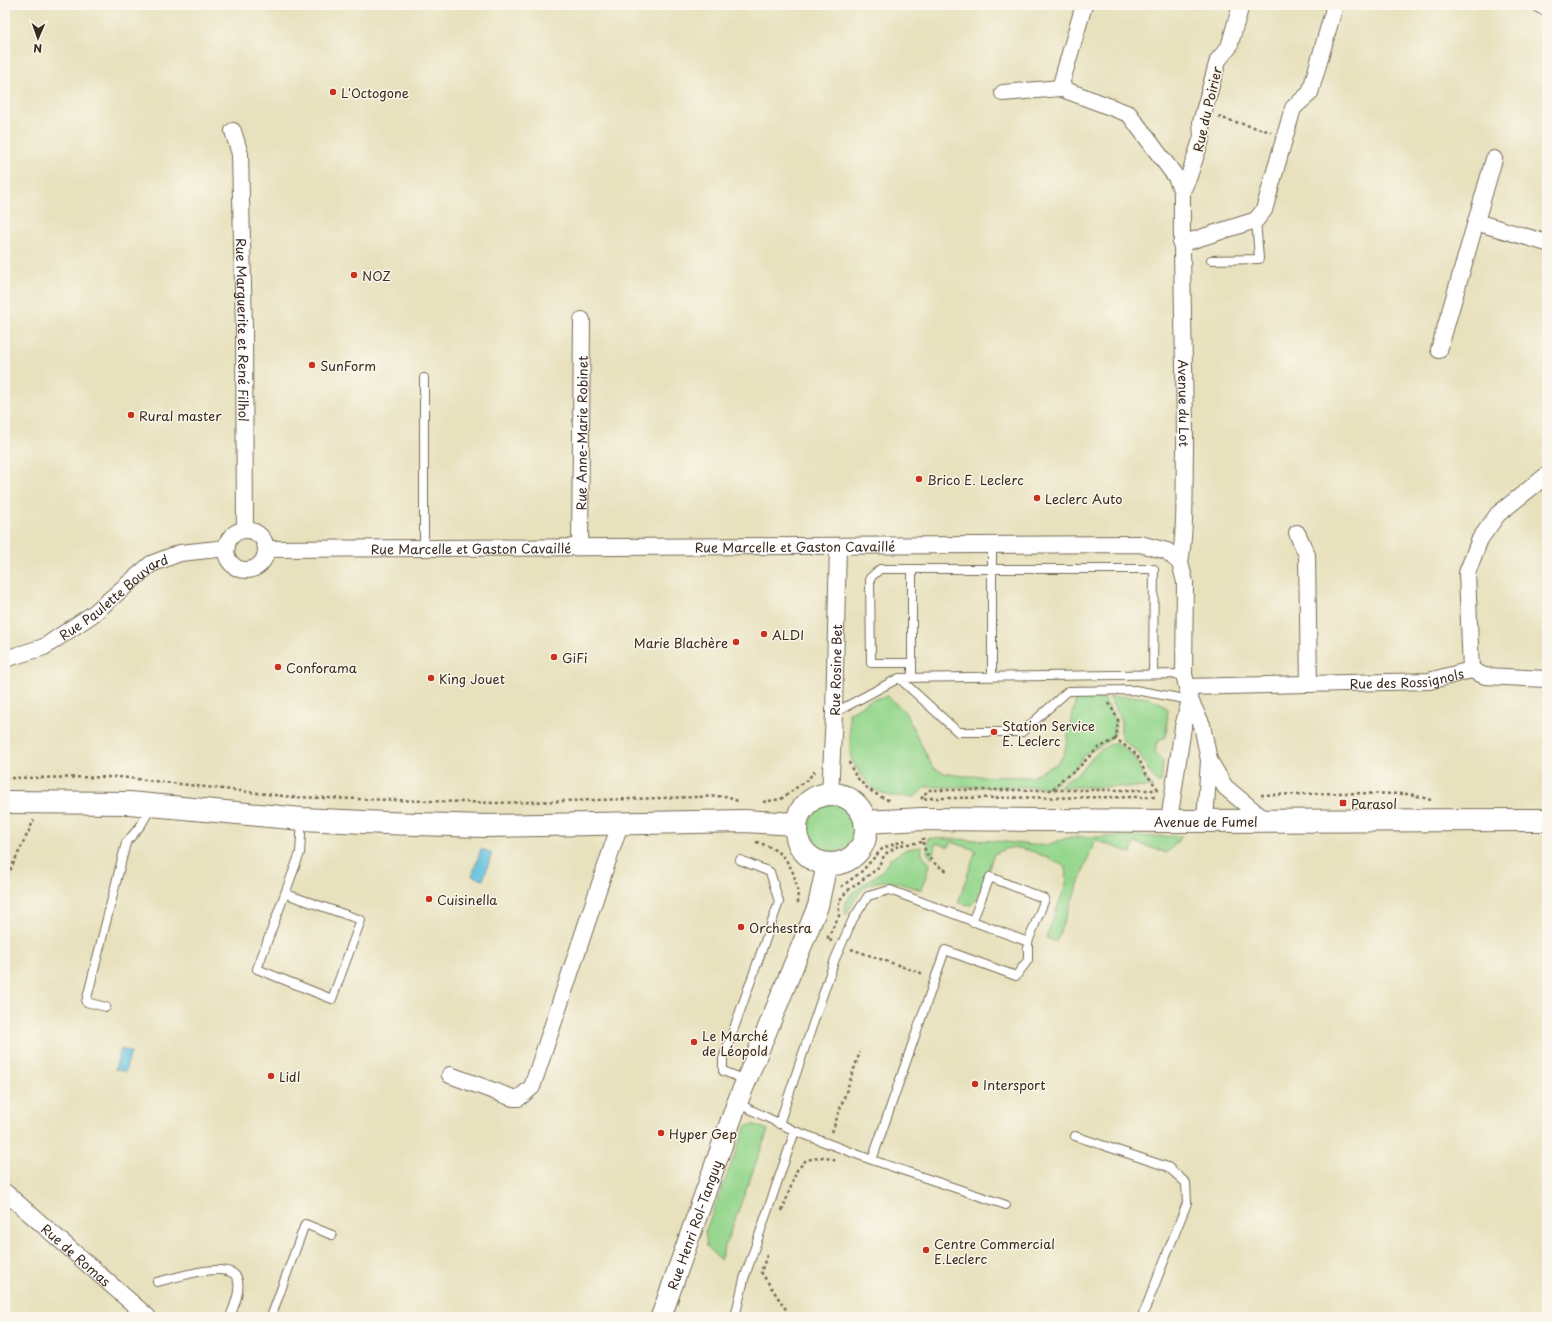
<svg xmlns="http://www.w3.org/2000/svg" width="1552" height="1322" font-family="'Playpen Sans',sans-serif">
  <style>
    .green { fill: #96d78e; stroke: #688056 }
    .water { fill: #60c0df; stroke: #4e757e }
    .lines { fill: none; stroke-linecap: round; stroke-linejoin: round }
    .service-casing { stroke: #776a56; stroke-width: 10 }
    .minor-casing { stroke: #776a56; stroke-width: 18 }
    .tertiary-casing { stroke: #776a56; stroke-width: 22 }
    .secondary-casing { stroke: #776a56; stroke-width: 24 }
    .path { stroke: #776a56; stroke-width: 2.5; stroke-dasharray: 3 3; stroke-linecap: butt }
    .service { stroke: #fff; stroke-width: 8 }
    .minor { stroke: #fff; stroke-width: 16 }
    .tertiary { stroke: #fff; stroke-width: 20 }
    .secondary { stroke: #fff; stroke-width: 22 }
    .poi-dot { fill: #c8321e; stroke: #fbf7ec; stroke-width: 1.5 }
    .labels { text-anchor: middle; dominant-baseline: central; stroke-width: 3; stroke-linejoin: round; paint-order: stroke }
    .poi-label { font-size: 13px; fill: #3b2a1e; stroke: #fbf7ec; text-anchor: start }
    .street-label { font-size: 13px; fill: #3b2a1e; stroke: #fbf7ec }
  </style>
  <rect width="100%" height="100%" fill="#fbf7ec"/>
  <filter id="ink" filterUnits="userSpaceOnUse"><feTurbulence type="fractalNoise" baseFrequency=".025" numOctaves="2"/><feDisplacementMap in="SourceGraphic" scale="8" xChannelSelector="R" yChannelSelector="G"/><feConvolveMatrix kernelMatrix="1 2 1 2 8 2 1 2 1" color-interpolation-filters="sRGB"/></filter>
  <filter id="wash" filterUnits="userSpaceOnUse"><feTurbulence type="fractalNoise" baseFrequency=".012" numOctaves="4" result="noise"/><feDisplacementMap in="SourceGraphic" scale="16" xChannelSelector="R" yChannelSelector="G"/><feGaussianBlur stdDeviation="0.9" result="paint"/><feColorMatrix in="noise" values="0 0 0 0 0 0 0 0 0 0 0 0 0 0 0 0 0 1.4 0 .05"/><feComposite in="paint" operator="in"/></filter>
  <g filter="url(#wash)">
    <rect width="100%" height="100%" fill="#e7e1bd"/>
    <!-- green -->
    <path class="green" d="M 1083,694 L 1089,697 L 1104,698 L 1116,721 L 1115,732 L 1110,740 L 1085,755 L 1076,767 L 1051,787 L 925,787 L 915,797 L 890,796 L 875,790 L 860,774 L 851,758 L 849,713 L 869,701 L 887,696 L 905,712 L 933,768 L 944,773 L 962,776 L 1031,777 L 1057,763 L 1064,754 L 1077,695 Z
      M 1109,697 C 1130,697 1153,693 1168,709 L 1166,737 L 1157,742 L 1155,752 L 1163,761 L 1162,776 L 1159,784 L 1149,772 L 1139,753 L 1121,739 L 1121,719 Z
      M 1115,742 L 1133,755 L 1143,775 L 1153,787 L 1060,787 L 1064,781 L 1077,774 L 1099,751 Z
      M809 828a24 24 0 1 1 48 0a24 24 0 1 1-48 0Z
      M 1182,836 L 1167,853 L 1135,842 L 1131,853 L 1095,840 L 1056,942 L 1046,938 L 1067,881 L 1066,867 C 1049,859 1028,846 1009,848 C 1004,849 999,852 994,854 L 977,899 L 971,905 L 958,903 L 976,850 L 951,842 L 949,847 L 936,843 L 932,858 L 927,853 L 928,838 L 996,841 L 1031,845 L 1046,845 L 1070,837 Z
      M 922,847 L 922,854 L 930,864 L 921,890 C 905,885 878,874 863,889 C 856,896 851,907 846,915 L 844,906 L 852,893 L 882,871 L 891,858 L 907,849 Z
      M 756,1125 L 768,1130 L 720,1260 L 707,1246 L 705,1232 L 746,1126 Z"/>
    <!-- water -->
    <path class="water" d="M 481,849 L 492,853 L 483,880 L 472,876 Z
      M 121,1049 L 131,1052 L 125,1072 L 115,1069 Z"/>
  </g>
  <g filter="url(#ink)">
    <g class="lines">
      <defs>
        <path id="service" d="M 1211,260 L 1259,259 L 1256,220
          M 992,544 L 992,677
          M 424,548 L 424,378
          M 912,569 L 912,678
          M 912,663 L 871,663 L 870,578 L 880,569 L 1154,569 L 1153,674
          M 899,678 L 958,732 L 1022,732 L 1068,691 L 1135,690 L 1190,700
          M 834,713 L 899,678 L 1184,674
          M 740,860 L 770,872 L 779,902 L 723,1059 L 723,1071 L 746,1080
          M 286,894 L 361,920 L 332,999 L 257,969 L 300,853 L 302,819
          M 106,1007 L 86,1002 L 126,843 L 141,825 L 152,806
          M 737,1103 L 795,1131 L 872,1160 L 1006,1205
          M 779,1124 L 835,959 L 853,919 L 868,896 L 890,890 L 1028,942
          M 1075,1136 L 1168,1167 L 1186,1183 L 1187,1203 L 1142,1317
          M 872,1160 L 945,950 L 1016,976 L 1028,960 L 1028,942 L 1045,899 L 990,877 L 972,922
          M 157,1282 C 172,1279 234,1257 238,1281 C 240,1293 234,1306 230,1317
          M 271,1317 L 305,1224 L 332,1235
          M 735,1317 L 744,1279 L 795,1131"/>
        <g id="minor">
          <path d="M 1540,5 L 1547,7"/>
          <path d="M 1060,88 L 1084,5"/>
          <path id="s1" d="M 1003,93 L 1060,88 L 1129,114 L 1176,177 L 1182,191 C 1181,278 1185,364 1185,451 C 1184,489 1186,526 1180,563"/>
          <path id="s2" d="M 233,131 L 240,154 L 244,330 L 245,530"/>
          <path d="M 1182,191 L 1189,176 L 1202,137 L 1201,122 L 1218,60 L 1229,47 L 1241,5"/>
          <path d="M 1476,222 L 1547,243"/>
          <path d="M 1181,244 L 1256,220 L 1264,210 L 1293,108 L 1310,93 L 1335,5"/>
          <path d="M 1439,350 L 1494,159"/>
          <circle cx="246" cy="550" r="20"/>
          <path d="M 1297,533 L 1307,555 L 1309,684"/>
          <path id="s3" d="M 580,547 L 582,320"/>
          <path id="s4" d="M 266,549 L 1140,544 L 1167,551 L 1180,563 L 1185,582 L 1184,674 L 1190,700"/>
          <path id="s5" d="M 5,659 L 44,647 L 93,614 L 151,564 L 180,553 L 227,548"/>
          <path d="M 1471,670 L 1485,676 L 1547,679"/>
          <path id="s6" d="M 1187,687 L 1429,681 L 1471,670 L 1467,573 L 1480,539 L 1498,514 L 1547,475"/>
          <path d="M 1209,760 L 1225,787 L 1266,821"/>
          <path id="s7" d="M 830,794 L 834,713 L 838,546"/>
          <path d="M 1169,821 L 1183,727 L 1190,700 L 1202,725 L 1209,760 L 1205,821"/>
          <path d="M 450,1075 L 513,1098 L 519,1098 L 532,1087 L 620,824"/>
          <path id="s8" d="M 5,1192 L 148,1317"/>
        </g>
        <g id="tertiary">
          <path id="s9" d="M 661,1317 L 737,1103 L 818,906 L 827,864"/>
        </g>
        <g id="secondary">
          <circle cx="831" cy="829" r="35"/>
          <path d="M 5,802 L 129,803 L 302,819 L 385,823 L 484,826 L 744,821 L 796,824"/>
          <path id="s10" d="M 865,822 L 922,819 L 1169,821 L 1547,820"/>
        </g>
      </defs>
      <!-- service casing -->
      <use href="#service" class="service-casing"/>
      <!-- minor casing -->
      <use href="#minor" class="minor-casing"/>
      <!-- tertiary casing -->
      <use href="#tertiary" class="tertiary-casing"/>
      <!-- secondary casing -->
      <use href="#secondary" class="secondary-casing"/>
      <!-- path -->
      <path class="path" d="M 1218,117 L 1271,132
        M 1109,703 L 1118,720 L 1116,739 L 1137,755 L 1146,774 L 1158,789
        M 849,762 C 856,782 871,793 890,801
        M 5,778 L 120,777 L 292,797 L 497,803 L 728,796 L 739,802
        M 1053,789 L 1061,780 L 1075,771 L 1098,748 L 1116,739
        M 1261,795 L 1341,793 L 1410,794 L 1431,800
        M 921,799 L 928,790 L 1159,790
        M 924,799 L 929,798 L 1157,797
        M 763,802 L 781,799 L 808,779 L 815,771
        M 756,842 C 788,850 798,874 798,904 L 800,904
        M 923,842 C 926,859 933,863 947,871
        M 5,881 L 34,820
        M 841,887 L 861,872 L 883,848 L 906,840
        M 832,941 L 827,939 L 839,916 L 839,901 L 847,891 L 877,869 L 885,854 L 900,845 L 923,842 L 923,838
        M 851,949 L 924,974
        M 832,1132 L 860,1052
        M 782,1211 L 797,1170 L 806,1160 L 823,1157 L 837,1161
        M 767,1255 L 761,1272 L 791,1317"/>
      <!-- service -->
      <use href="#service" class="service"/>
      <!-- minor -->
      <use href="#minor" class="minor"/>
      <!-- tertiary -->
      <use href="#tertiary" class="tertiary"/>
      <!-- secondary -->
      <use href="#secondary" class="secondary"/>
    </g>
  </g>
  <!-- markers -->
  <g class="poi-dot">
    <circle cx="333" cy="92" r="4"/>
    <circle cx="354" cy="275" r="4"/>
    <circle cx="312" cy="365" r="4"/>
    <circle cx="131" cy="415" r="4"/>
    <circle cx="919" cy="479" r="4"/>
    <circle cx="1037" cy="498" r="4"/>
    <circle cx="764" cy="634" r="4"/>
    <circle cx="736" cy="642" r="4"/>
    <circle cx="554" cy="657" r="4"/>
    <circle cx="278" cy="667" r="4"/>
    <circle cx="431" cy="678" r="4"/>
    <circle cx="994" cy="732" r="4"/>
    <rect x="1339" y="799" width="8" height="8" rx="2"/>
    <circle cx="429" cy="899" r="4"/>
    <circle cx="741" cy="927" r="4"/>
    <circle cx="694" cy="1042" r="4"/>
    <circle cx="271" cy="1076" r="4"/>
    <circle cx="975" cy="1084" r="4"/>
    <circle cx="661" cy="1133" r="4"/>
    <circle cx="926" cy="1250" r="4"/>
  </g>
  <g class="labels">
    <!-- poi labels -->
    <g class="poi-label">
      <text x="341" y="92">L'Octogone</text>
      <text x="362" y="275">NOZ</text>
      <text x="320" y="365">SunForm</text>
      <text x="139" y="415">Rural master</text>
      <text x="927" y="479">Brico E. Leclerc</text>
      <text x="1045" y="498">Leclerc Auto</text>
      <text x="772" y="634">ALDI</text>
      <text x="728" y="642" text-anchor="end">Marie Blachère</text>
      <text x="562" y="657">GiFi</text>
      <text x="286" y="667">Conforama</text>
      <text x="439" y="678">King Jouet</text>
      <text x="1002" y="725">Station Service<tspan x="1002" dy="15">E. Leclerc</tspan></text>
      <text x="1351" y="803">Parasol</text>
      <text x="437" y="899">Cuisinella</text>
      <text x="749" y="927">Orchestra</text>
      <text x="702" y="1035">Le Marché<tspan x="702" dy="15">de Léopold</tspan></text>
      <text x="279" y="1076">Lidl</text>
      <text x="983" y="1084">Intersport</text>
      <text x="669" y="1133">Hyper Gep</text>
      <text x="934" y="1243">Centre Commercial<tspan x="934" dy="15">E.Leclerc</tspan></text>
    </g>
    <!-- street labels -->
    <g class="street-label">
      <text transform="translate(1207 109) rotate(-77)">Rue du Poirier</text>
      <text stroke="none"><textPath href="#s2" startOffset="200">Rue Marguerite et René Filhol</textPath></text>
      <text stroke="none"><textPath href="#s1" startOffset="437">Avenue du Lot</textPath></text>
      <text stroke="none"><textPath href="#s3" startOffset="114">Rue Anne-Marie Robinet</textPath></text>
      <text stroke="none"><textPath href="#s4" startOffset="529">Rue Marcelle et Gaston Cavaillé</textPath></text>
      <text stroke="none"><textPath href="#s4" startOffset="205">Rue Marcelle et Gaston Cavaillé</textPath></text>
      <text stroke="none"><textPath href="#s5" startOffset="127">Rue Paulette Bouvard</textPath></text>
      <text stroke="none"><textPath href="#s7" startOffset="124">Rue Rosine Bet</textPath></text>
      <text stroke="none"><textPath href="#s6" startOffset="220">Rue des Rossignols</textPath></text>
      <text stroke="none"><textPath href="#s10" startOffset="341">Avenue de Fumel</textPath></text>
      <text stroke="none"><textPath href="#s9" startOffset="98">Rue Henri Rol-Tanguy</textPath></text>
      <text stroke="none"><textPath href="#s8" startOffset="95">Rue de Romas</textPath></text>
    </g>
  </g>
  <!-- margin -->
  <rect width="1552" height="1322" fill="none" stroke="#fbf7ec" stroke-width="20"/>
  <!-- north arrow -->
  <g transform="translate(38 38) rotate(182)" stroke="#fbf7ec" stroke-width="3" paint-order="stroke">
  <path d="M0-3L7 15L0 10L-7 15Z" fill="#3b2a1e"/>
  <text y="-6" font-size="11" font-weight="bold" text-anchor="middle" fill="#3b2a1e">N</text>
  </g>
</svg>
